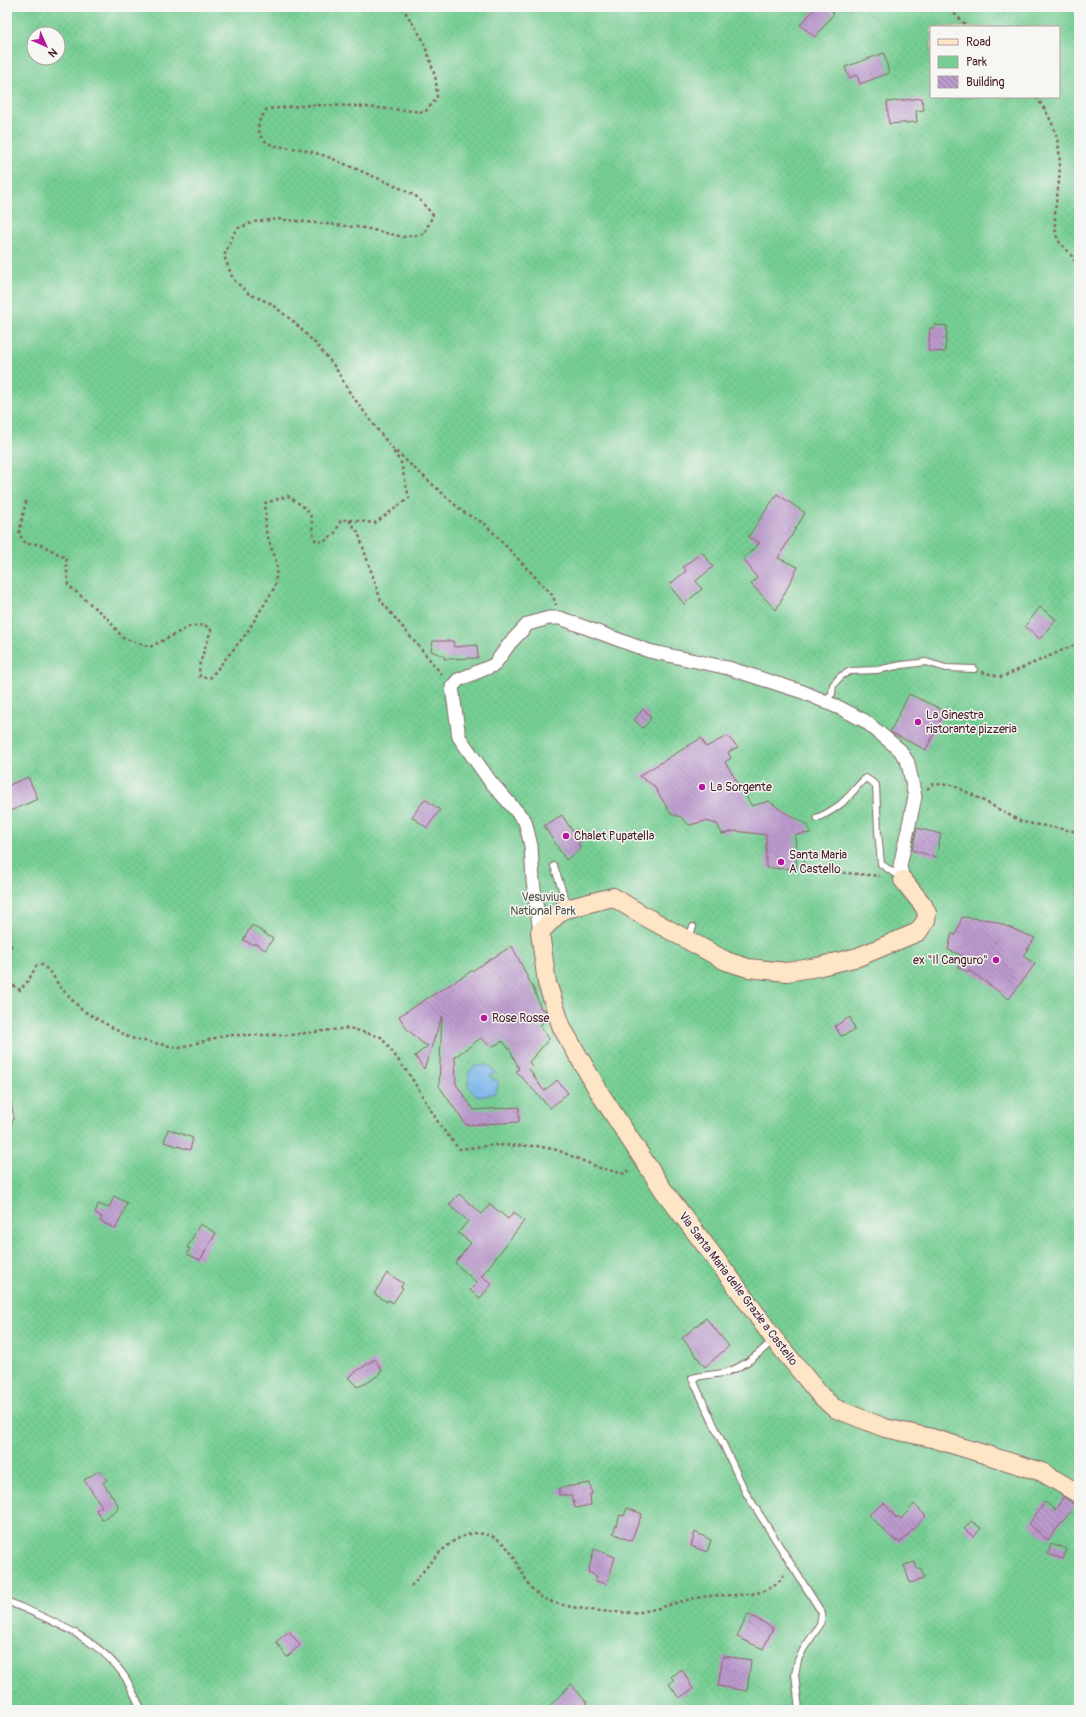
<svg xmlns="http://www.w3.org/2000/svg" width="1086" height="1717" font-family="Pangolin,sans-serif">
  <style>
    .green { fill: url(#green-dots); stroke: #60765f; fill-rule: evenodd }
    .water { fill: #78b4ea; stroke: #616a8a }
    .building { fill: url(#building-back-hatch) }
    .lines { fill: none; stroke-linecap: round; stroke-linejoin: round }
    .lane-casing { stroke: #836564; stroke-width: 8 }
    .street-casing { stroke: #836564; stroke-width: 15 }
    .secondary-casing { stroke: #836564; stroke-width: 20 }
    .path { stroke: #836564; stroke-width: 2.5; stroke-dasharray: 3 3; stroke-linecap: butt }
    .lane { stroke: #fff; stroke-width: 6 }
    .street { stroke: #fff; stroke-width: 13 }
    .secondary { stroke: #fde5c5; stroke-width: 18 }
    .poi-dot { fill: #b5179e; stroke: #f6f6f2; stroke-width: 1.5 }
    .labels { text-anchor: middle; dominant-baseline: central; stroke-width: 3; stroke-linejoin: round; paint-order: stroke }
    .poi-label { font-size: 12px; fill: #4a1f2b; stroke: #f6f6f2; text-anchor: start }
    .park-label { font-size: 12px; fill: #57544a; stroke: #f6f6f2 }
    .street-label { font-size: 12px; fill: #4a1f2b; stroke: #f6f6f2 }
  </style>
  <defs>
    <pattern id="green-dots" width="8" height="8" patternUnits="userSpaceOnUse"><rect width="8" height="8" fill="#75ce93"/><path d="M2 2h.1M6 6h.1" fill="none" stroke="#67b07f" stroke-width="1.8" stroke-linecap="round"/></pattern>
    <pattern id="building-back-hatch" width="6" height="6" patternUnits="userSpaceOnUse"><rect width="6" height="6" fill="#bb9acd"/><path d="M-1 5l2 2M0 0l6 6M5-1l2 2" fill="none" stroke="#9a7da7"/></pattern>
  </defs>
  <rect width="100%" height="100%" fill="#f6f6f2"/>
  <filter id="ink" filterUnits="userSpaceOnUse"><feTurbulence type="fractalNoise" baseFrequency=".025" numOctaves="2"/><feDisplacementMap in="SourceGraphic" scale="8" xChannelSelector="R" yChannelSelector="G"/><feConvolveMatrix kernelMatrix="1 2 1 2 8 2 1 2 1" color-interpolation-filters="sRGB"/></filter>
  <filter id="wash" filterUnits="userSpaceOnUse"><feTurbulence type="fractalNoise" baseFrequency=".012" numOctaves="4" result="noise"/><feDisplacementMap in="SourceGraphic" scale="16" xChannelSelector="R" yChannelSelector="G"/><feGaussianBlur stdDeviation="0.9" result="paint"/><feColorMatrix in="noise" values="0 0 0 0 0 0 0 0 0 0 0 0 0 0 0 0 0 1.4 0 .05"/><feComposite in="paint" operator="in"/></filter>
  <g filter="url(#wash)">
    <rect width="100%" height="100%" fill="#ede6cd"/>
    <!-- green -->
    <path class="green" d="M 7,7 L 1079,7 L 1079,1710 L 7,1710 ZM 931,27 L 1059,27 L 1059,97 L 931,97 ZM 34,34 L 58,34 L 58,58 L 34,58 Z"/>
    <!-- water -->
    <path class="water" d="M 487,1065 L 496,1073 L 490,1075 L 492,1079 L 499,1081 L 496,1092 L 487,1096 L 476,1096 L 468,1086 L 469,1073 L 474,1066 Z"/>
    <g id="blocks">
      <!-- building -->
      <path class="building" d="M 816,7 L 828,7 L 834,13 L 815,37 L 800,25 Z
        M 884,53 L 889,73 L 860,84 L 857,75 L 849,78 L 845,67 Z
        M 922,98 L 924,110 L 916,111 L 917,122 L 889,124 L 887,102 Z
        M 934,325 L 947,326 L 945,352 L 928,351 L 930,328 L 934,328 Z
        M 777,494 L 805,513 L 778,558 L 798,567 L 776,610 L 751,584 L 757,578 L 743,558 L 760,543 L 748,537 Z
        M 702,552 L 713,567 L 696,581 L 702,589 L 684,604 L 669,585 L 686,571 L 683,567 Z
        M 1040,607 L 1056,619 L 1040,639 L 1025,626 Z
        M 433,641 L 453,641 L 454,647 L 477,645 L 478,658 L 444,659 L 444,656 L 431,651 Z
        M 909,694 L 945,711 L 926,750 L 890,732 Z
        M 643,709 L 650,715 L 650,720 L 643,728 L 634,720 Z
        M 727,736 L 738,747 L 728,752 L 731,758 L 725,762 L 752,806 L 769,801 L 782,811 L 808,825 L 810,833 L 795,835 L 797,869 L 766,868 L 766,835 L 735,831 L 722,834 L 717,824 L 706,821 L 689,825 L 681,817 L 671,814 L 654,786 L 639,776 L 701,738 L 706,747 Z
        M 28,777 L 38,799 L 10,811 L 7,805 L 7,786 Z
        M 425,799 L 440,810 L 427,828 L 412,817 Z
        M 562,815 L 573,832 L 577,829 L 583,840 L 578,844 L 581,849 L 566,860 L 544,826 Z
        M 917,828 L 941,834 L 936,857 L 912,850 Z
        M 962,917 L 991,920 L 1035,938 L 1023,956 L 1035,964 L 1009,999 L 970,971 L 968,972 L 958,967 L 964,956 L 948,950 L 952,933 L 955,936 Z
        M 252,925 L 273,939 L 265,950 L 255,943 L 254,945 L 243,940 Z
        M 512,946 L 534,990 L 541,1009 L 545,1010 L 547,1016 L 540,1026 L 549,1039 L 529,1062 L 532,1066 L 529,1069 L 544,1091 L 557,1080 L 568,1093 L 550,1108 L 516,1071 L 519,1069 L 511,1052 L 503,1041 L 491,1047 L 481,1038 L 455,1057 L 456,1084 L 474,1110 L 519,1107 L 519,1122 L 466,1125 L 439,1086 L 442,1016 L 424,1069 L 415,1056 L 428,1046 L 422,1043 L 406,1028 L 399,1016 Z
        M 850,1017 L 855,1030 L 841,1036 L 835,1026 Z
        M 168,1129 L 193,1138 L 190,1150 L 164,1142 Z
        M 459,1194 L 482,1214 L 490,1204 L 508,1219 L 514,1212 L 524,1221 L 481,1277 L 482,1276 L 492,1284 L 480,1298 L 470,1290 L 477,1283 L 455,1263 L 471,1243 L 458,1233 L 468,1221 L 449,1205 Z
        M 114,1196 L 127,1203 L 116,1229 L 100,1221 L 102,1217 L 95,1214 L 98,1204 L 109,1208 Z
        M 200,1224 L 216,1233 L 200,1260 L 187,1254 L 190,1249 L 187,1248 Z
        M 387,1273 L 403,1283 L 401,1287 L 403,1288 L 393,1303 L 388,1300 L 387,1302 L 374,1294 Z
        M 706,1318 L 729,1346 L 705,1367 L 682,1338 Z
        M 375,1359 L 382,1371 L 379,1373 L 380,1374 L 367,1383 L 357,1387 L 348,1377 Z
        M 100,1470 L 107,1480 L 103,1483 L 118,1505 L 117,1507 L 118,1509 L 102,1520 L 96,1510 L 102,1506 L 84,1480 Z
        M 590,1483 L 592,1494 L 590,1494 L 591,1505 L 575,1508 L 572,1495 L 559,1495 L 559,1488 Z
        M 1064,1497 L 1076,1505 L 1048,1540 L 1029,1524 L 1045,1502 L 1055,1510 Z
        M 884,1503 L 896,1518 L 898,1516 L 901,1519 L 914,1504 L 926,1516 L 900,1543 L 897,1540 L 896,1542 L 868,1515 Z
        M 627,1508 L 642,1514 L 631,1541 L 613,1533 L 620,1515 L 624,1516 Z
        M 971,1521 L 981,1528 L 974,1537 L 964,1529 Z
        M 695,1532 L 711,1540 L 707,1552 L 691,1546 Z
        M 1051,1543 L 1067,1549 L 1063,1559 L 1048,1554 Z
        M 594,1549 L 615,1557 L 607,1584 L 595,1581 L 597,1576 L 588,1572 Z
        M 915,1562 L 917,1569 L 921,1568 L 924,1579 L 910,1583 L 904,1565 Z
        M 748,1614 L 773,1628 L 763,1649 L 737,1637 Z
        M 289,1631 L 300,1645 L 287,1657 L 276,1642 Z
        M 723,1656 L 751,1660 L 747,1691 L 718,1686 Z
        M 682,1669 L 693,1689 L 679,1698 L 669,1684 L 674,1680 L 671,1677 Z
        M 571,1684 L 587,1703 L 580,1710 L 546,1710 Z"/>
    </g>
  </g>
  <g filter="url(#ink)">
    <use href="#blocks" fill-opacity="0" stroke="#836564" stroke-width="1"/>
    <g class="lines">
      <defs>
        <path id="lane" d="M 823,701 L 832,694 L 833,685 L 841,676 L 850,671 L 877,670 L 902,665 L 926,662 L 946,668 L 974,669
          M 817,818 C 828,813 838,808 846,799 C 854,792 857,785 866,778 L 876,785 L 878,832 L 881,864 L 901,878
          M 554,866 L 568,907
          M 688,938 L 693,927
          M 7,1099 L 10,1117 L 7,1126
          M 773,1340 C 759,1354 743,1368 723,1373 C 712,1375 703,1375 692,1378 L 746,1493 L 822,1613 L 820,1625 L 804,1648 L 798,1660 L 795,1674 L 799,1710
          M 7,1601 C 49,1620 98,1637 125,1677 C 131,1687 136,1699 142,1710"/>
        <path id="street" d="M 540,932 L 533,881 L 531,846 L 525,821 L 490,781 L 459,737 L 452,687 L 458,680 L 494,665 L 510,643 L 528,624 L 549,618 L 560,618 L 649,651 L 728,668 L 803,692 L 840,708 L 865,721 L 900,750 L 908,763 L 915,797 L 900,866 L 903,880"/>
        <path id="secondary" d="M 903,880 L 923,905 L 927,913 L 926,920 L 918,932 L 858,957 L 817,967 L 787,972 L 748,968 L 726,961 L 644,916 L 613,897 L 562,910 L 540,932 L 547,983 L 562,1028 L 601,1095 L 664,1191 L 731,1279 L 774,1339 L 820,1395 L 834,1408 L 885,1428 L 932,1438 L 1042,1472 L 1079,1494"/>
      </defs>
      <!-- lane casing -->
      <use href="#lane" class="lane-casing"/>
      <!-- street casing -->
      <use href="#street" class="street-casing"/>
      <!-- secondary casing -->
      <use href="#secondary" class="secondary-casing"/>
      <!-- path -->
      <path class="path" d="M 402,7 L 422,38 L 430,60 L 436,80 L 437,98 L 425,112 L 355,106 L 312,105 L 267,109 L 258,123 L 260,136 L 267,143 L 276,146 L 300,149 L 326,156 L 398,187 L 417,197 L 433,215 L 424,234 L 403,237 L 365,228 L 277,219 L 254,222 L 236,229 L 224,256 L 233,279 L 249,294 L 270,303 L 294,322 L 317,345 L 335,367 L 350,393 L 390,446 L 463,512 L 485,524 L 553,596 L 556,605
        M 944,7 L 956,15 L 968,27
        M 1036,97 C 1057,124 1062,148 1059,181 C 1057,199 1053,215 1056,233 C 1057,243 1066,248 1072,256 C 1075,260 1077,267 1079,273
        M 26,501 L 19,534 L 26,544 L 40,544 L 66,558 L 68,585 L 107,618 L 123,638 L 150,647 L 191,626 L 205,625 L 211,630 L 199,666 L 200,677 L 210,678 L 246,634 L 275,587 L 277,564 L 266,532 L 265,503 L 288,496 C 296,502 309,508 311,518 C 314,528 310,529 316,541 L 324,542 L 335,533 L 341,520 L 349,520 L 358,532 L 381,601 L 444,677
        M 350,520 L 375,523 L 409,498 L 401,463 L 392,449
        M 982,672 L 1002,677 L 1079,643
        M 927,789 L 934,784 L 952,785 L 971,794 L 1022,822 L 1079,832
        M 796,856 L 803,856 L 805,871 L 812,870 L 880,876
        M 7,940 L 11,946 L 8,960 L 11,984 L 20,990 L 28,981 L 37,965 L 43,965 L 54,977 L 59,986 L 82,1010 L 130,1038 L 179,1048 L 226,1035 L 289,1035 L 349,1028 L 381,1037 L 411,1077 L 441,1127 L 459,1149 L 495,1145 L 537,1146 L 557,1150 L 600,1168 L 625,1174 L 631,1168
        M 411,1586 C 429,1566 452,1528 484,1534 C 521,1541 517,1588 547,1600 C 568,1609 617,1614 640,1612 C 661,1609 681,1600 702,1597 C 729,1592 769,1603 785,1573"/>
      <!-- lane -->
      <use href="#lane" class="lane"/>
      <!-- street -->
      <use href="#street" class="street"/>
      <!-- secondary -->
      <use href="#secondary" class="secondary"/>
    </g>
  </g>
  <!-- markers -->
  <g class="poi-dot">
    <circle cx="918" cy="722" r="4"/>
    <circle cx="702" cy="787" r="4"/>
    <circle cx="566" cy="836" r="4"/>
    <circle cx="781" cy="862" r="4"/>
    <circle cx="996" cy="960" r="4"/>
    <circle cx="484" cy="1018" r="4"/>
  </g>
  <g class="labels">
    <!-- poi labels -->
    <g class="poi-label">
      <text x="926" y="715">La Ginestra<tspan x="926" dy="14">ristorante pizzeria</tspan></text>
      <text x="710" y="787">La Sorgente</text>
      <text x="574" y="836">Chalet Pupatella</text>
      <text x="789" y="855">Santa Maria<tspan x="789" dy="14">A Castello</tspan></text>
      <text x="988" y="960" text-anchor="end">ex "Il Canguro"</text>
      <text x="492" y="1018">Rose Rosse</text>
    </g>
    <!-- park labels -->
    <g class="park-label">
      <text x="543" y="897">Vesuvius<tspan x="543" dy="14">National Park</tspan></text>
    </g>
    <!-- street labels -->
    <g class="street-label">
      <text transform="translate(738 1289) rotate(53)">Via Santa Maria delle Grazie a Castello</text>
    </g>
  </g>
  <!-- margin -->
  <rect width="1086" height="1717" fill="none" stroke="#f6f6f2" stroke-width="24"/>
  <!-- legend -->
  <rect x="930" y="26" width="130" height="72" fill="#f6f6f2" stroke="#b1a0a2"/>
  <rect x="938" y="39" width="20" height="6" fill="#fde5c5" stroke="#b1a0a2"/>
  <text x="966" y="46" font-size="12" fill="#4a1f2b">Road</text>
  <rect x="938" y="56" width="20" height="12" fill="#75ce93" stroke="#b1a0a2"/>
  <text x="966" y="66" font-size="12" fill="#4a1f2b">Park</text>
  <rect x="938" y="76" width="20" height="12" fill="url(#building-back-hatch)" stroke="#b1a0a2"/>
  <text x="966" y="86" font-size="12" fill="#4a1f2b">Building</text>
  <!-- north arrow -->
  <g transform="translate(46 46) rotate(135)"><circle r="19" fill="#f6f6f2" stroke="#b1a0a2"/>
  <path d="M0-3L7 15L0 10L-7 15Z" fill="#b5179e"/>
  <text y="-6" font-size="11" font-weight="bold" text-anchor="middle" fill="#4a1f2b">N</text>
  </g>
</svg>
